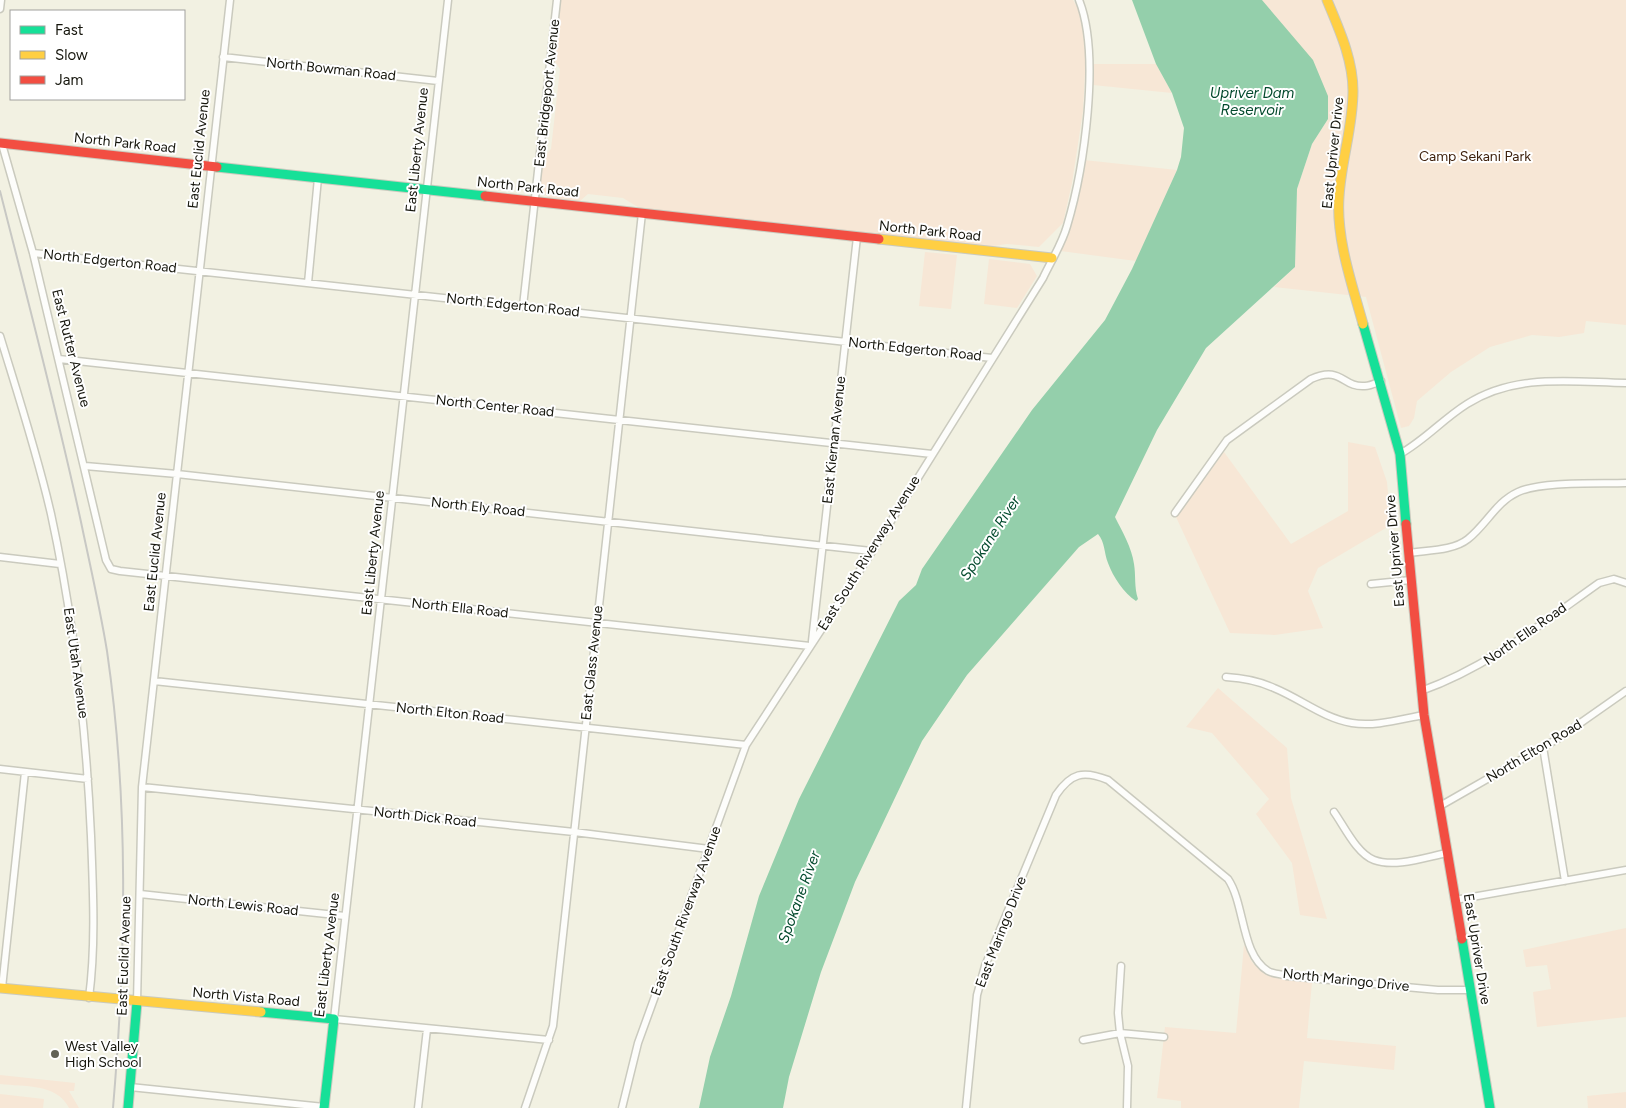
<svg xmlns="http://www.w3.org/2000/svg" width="1626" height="1108" font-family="Figtree,sans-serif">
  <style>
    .green { fill: #f7e7d6 }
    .water { fill: #94cfab }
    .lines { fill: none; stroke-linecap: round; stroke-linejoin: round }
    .street-casing { stroke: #cacabe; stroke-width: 9 }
    .fast-casing { stroke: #cacabe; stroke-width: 11 }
    .slow-casing { stroke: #cacabe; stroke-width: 11 }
    .jam-casing { stroke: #cacabe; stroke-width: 11 }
    .street { stroke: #fdfdfb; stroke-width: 6 }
    .fast { stroke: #16e098; stroke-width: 9 }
    .slow { stroke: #ffcf43; stroke-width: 9 }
    .jam { stroke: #f24e42; stroke-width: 9 }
    .rail { stroke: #c8c8c4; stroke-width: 2 }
    .poi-dot { fill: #626257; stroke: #fff; stroke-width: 2 }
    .labels { text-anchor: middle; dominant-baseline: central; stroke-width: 4; stroke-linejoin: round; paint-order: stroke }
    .street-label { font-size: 14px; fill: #15150c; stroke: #fff }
    .park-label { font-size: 14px; fill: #3f220e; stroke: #fff }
    .poi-label { font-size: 14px; fill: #15150c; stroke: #fff; text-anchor: start }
    .water-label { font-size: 15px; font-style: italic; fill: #034a2d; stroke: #fff }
  </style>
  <rect width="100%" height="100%" fill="#f2f1e2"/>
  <!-- green -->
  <path class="green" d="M 561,0 L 1073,0 L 1080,12 L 1085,31 L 1086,54 L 1083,111 L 1072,183 L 1063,223 L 1039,247 L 1007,244 L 987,247 L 641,209 L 623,198 L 588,194 L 580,201 L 550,199 L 539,189 L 543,158 L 551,149 L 560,69 L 554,60 Z
    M 1262,0 L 1626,0 L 1626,325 L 1586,321 L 1584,333 L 1559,337 L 1532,335 L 1490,347 L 1451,372 L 1417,401 L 1414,418 L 1409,426 L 1401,428 L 1366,297 L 1274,287 L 1295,267 L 1297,189 L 1312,144 L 1328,119 Z
    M 1093,64 L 1156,64 L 1172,93 L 1093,85 Z
    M 1084,160 L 1177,170 L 1136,261 L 1061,251 L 1071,227 Z
    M 925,252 L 957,255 L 951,309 L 919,306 Z
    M 989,259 L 1030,264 L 1037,276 L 1017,308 L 984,304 Z
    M 1348,442 L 1375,447 L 1387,482 L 1391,525 L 1318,568 L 1308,591 L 1323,628 L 1275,635 L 1230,633 L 1176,517 L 1224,452 L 1291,544 L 1348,511 Z
    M 1218,688 L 1287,748 L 1291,798 L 1327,919 L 1300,915 L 1292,863 L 1256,814 L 1269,799 L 1212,733 L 1186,727 Z
    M 1626,928 L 1626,1017 L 1537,1027 L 1533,992 L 1551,989 L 1547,965 L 1526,967 L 1523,950 Z
    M 1244,945 C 1247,950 1249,958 1253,963 C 1266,980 1293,980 1312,982 L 1307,1038 L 1396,1046 L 1394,1070 L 1304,1061 L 1299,1108 L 1181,1108 L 1181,1101 L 1157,1098 L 1165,1027 L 1236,1033 Z
    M 0,1075 L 75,1083 L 74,1091 L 69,1091 L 79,1108 L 69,1108 C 57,1083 24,1087 0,1084 Z
    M 1626,1092 L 1626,1108 L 1588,1108 L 1587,1096 Z
    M 0,1094 L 44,1099 L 43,1108 L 0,1108 Z"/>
  <!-- water -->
  <path class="water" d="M 1132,0 L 1262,0 L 1313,60 L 1328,96 L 1328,119 L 1312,144 L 1297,189 L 1295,267 L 1206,348 L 1157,430 L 1115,517 C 1122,531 1132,548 1134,564 C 1136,576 1134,587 1138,599 L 1136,601 C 1124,593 1113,577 1108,563 C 1104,553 1105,542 1098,534 L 1079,547 L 967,675 L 922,741 L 855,882 L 821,972 L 789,1077 L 783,1108 L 699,1108 L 710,1057 L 731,996 L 759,896 L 799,799 L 899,601 L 916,585 L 922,569 L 1032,410 L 1105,320 L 1132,269 L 1177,170 L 1181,157 L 1184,128 L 1172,93 L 1156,64 Z"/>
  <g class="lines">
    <defs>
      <path id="street" d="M 448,0 L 334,1019 L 549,1040
        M 0,9 L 1,0
        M 223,57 L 438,81
        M 2,144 L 33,253 L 106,560 L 111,569 L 120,571 L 810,646
        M 33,253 L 992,358
        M 308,283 L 318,178
        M 523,306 L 557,0
        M 0,336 C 18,395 37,453 51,514 C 74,620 86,727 91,836 C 93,889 96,944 89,998
        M 59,359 L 932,454
        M 1400,454 C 1425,440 1443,419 1467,404 C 1516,373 1571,382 1626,383
        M 85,466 L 177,474 L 871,551
        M 1175,513 L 1227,440 L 1311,379 C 1342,365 1342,388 1365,386 C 1370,386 1376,383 1381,381
        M 1409,553 C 1427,550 1453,551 1468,539 C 1487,524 1496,502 1518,492 C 1542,481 1599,484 1626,483
        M 0,557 L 60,564
        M 1371,584 L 1411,580
        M 812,641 L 857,237
        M 1226,677 C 1243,678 1259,681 1274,688 C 1301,699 1323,718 1352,723 C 1375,727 1401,719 1424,715
        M 154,681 L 746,745
        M 1421,691 C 1488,667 1541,624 1599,583 L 1614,579 L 1626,583
        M 1543,747 L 1565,881
        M 0,769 L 88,779
        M 142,787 L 574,832 L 709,849
        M 1440,806 L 1559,738 L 1626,691
        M 1334,812 C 1344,826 1357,854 1374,860 C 1395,868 1426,857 1447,853
        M 140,894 L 345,916
        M 1455,900 L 1626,870
        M 1121,966 L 1118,1013 L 1120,1033 L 1128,1066 L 1127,1108
        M 2,988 L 25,772
        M 137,1002 L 142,787 L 230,0
        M 1083,1040 L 1120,1033 L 1164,1037
        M 130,1087 L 324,1107
        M 418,1108 L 427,1029
        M 525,1108 L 553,1026 L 642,213
        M 622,1108 L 638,1043 L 746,745 L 866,561 L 1043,278 C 1051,261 1062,244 1067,226 C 1084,169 1101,55 1079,0
        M 966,1108 L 977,995 L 985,966 L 1056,795 C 1071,773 1083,770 1108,780 L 1228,879 C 1245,904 1241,955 1268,971 C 1273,974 1282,974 1287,976 L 1438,990 L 1470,990"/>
      <path id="fast" d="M 217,167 L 485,196
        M 1363,324 L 1400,454 L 1406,524
        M 1462,939 L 1490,1108
        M 261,1012 L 334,1019 L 324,1108
        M 128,1108 L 137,1002"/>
      <path id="slow" d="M 1327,0 C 1339,29 1353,59 1353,91 C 1353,127 1341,161 1339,197 C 1336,239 1352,284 1363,324
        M 879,239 L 1052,258
        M 0,988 L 261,1012"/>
      <path id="jam" d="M 0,143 L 217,167
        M 485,196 L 879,239
        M 1406,524 L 1424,715 L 1462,939"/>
    </defs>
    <!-- street casing -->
    <use href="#street" class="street-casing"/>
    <!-- fast casing -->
    <use href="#fast" class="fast-casing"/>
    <!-- slow casing -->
    <use href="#slow" class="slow-casing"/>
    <!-- jam casing -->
    <use href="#jam" class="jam-casing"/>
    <!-- street -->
    <use href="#street" class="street"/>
    <!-- fast -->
    <use href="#fast" class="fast"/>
    <!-- slow -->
    <use href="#slow" class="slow"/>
    <!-- jam -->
    <use href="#jam" class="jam"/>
    <!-- rail -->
    <path class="rail" d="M 0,191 C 28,301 57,411 81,522 C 90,565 100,608 107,651 C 129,803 126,955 113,1108"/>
  </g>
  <!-- markers -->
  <circle class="poi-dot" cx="55" cy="1054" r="5"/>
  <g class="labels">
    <!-- street labels -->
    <g class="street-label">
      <text transform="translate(331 69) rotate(6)">North Bowman Road</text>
      <text transform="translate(547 93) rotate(-84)">East Bridgeport Avenue</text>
      <text transform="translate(125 143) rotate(6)">North Park Road</text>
      <text transform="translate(199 149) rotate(-84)">East Euclid Avenue</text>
      <text transform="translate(417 150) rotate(-84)">East Liberty Avenue</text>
      <text transform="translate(1333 153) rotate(-84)">East Upriver Drive</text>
      <text transform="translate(528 187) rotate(6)">North Park Road</text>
      <text transform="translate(930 231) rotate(6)">North Park Road</text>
      <text transform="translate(110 261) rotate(6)">North Edgerton Road</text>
      <text transform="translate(513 305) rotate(6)">North Edgerton Road</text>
      <text transform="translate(71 348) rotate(76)">East Rutter Avenue</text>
      <text transform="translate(915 349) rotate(6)">North Edgerton Road</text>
      <text transform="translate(495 406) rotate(6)">North Center Road</text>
      <text transform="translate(834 440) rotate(-84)">East Kiernan Avenue</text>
      <text transform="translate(478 507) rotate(6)">North Ely Road</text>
      <text transform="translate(1395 551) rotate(-95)">East Upriver Drive</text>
      <text transform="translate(155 552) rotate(-84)">East Euclid Avenue</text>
      <text transform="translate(373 553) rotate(-84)">East Liberty Avenue</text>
      <text transform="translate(869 553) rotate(-58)">East South Riverway Avenue</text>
      <text transform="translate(460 608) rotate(6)">North Ella Road</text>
      <text transform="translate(1525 634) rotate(-35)">North Ella Road</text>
      <text transform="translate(76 663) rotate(82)">East Utah Avenue</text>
      <text transform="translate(592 663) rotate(-84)">East Glass Avenue</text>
      <text transform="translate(450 713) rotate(6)">North Elton Road</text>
      <text transform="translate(1534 751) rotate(-31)">North Elton Road</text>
      <text transform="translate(425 817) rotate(6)">North Dick Road</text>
      <text transform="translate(243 905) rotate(6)">North Lewis Road</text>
      <text transform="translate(686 911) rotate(-70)">East South Riverway Avenue</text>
      <text transform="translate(1001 932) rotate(-69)">East Maringo Drive</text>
      <text transform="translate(1477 949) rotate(81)">East Upriver Drive</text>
      <text transform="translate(327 955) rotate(-83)">East Liberty Avenue</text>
      <text transform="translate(124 956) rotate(-88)">East Euclid Avenue</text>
      <text transform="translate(1346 980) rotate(6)">North Maringo Drive</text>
      <text transform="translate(246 997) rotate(5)">North Vista Road</text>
    </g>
    <!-- park labels -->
    <g class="park-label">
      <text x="1475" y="156">Camp Sekani Park</text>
    </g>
    <!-- poi labels -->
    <g class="poi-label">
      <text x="65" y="1046">West Valley<tspan x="65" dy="16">High School</tspan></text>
    </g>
    <!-- water labels -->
    <g class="water-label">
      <text x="1252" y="93">Upriver Dam<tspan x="1252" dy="17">Reservoir</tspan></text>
      <text transform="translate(990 538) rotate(-57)">Spokane River</text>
      <text transform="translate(799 897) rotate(-70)">Spokane River</text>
    </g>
  </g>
  <!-- legend -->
  <rect x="10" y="10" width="175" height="90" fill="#ffffff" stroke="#a1a19e"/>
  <rect x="20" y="26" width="25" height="8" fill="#16e098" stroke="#a1a19e"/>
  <text x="55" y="35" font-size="15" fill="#15150c">Fast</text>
  <rect x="20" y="51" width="25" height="8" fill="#ffcf43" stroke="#a1a19e"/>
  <text x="55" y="60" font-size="15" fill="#15150c">Slow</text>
  <rect x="20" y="76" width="25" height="8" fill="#f24e42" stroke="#a1a19e"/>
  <text x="55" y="85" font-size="15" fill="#15150c">Jam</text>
</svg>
